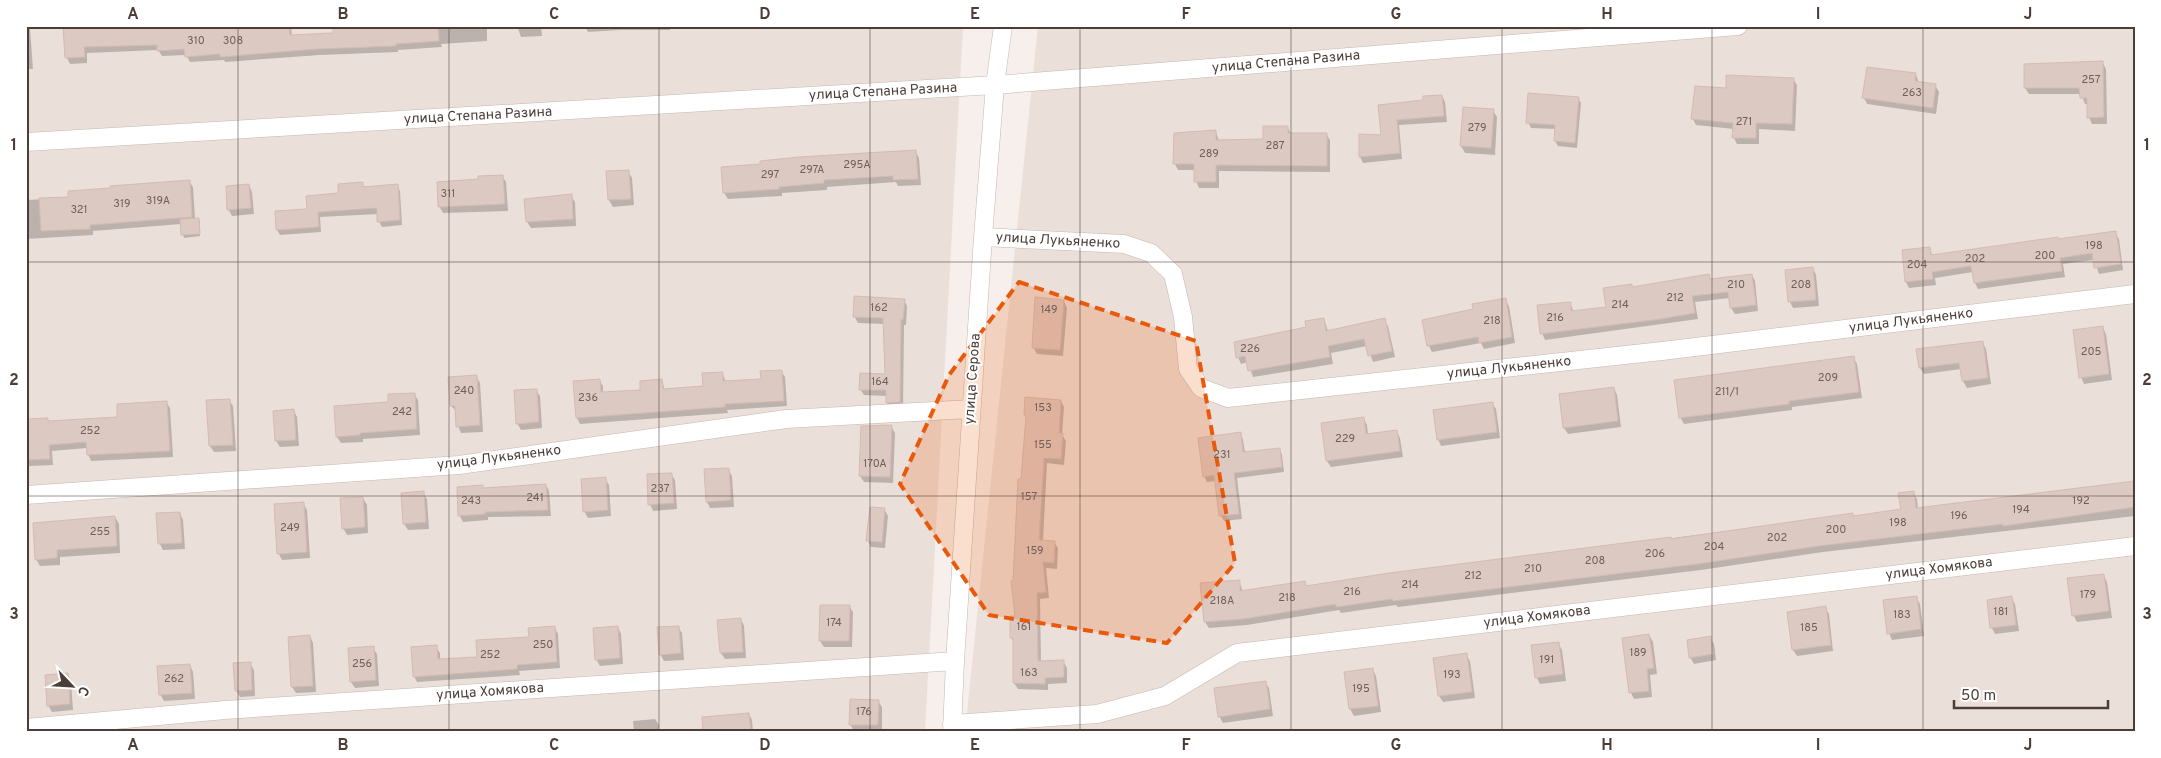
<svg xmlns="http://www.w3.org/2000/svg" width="2161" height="758" font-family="Overpass,sans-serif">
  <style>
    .residential { fill: #ebdfd9 }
    .shadow { fill: #0003 }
    .building { fill: #dcc9c2; stroke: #d5bbb2 }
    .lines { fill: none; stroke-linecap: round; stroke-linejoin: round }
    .minor-casing { stroke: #c6b6af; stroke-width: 19 }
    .minor { stroke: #fff; stroke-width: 18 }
    .marked { fill: #e8590c; fill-opacity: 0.2; stroke: #e8590c; stroke-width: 4; stroke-dasharray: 10 6; stroke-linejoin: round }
    .grid { fill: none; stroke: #4c3d38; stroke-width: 1; stroke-opacity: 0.55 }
    .labels { text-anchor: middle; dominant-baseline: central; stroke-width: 4; stroke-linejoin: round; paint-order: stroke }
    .number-label { font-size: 11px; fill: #70605a }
    .street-label { font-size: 14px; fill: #4c3d38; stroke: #fff }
    .neatline { fill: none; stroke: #4c3d38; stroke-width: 2 }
    .grid-label { font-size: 16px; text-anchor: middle; font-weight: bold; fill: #4c3d38 }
  </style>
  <rect width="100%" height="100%" fill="#f6efeb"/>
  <!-- residential -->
  <path class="residential" d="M 26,26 L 963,26 L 925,732 L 26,732 Z
    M 1038,26 L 2135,26 L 2135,732 L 965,732 Z"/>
  <!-- shadow -->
  <path class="shadow" d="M 26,26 L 30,28 L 33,69 L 26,69 Z
    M 64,26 L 291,26 L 292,36 L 334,34 L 334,26 L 487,26 L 487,41 L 441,44 L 442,47 L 398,50 L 398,52 L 320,55 L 225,62 L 224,60 L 190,62 L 186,55 L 162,56 L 158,50 L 87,53 L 87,63 L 70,64 L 67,58 Z
    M 517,26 L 541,26 L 542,36 L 521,37 Z
    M 670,26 L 670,30 L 620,30 L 588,32 L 585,26 Z
    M 2102,62 L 2106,69 L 2107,124 L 2092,124 L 2089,117 L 2088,104 L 2085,104 L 2081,94 L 2029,94 L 2025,88 Z
    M 1916,75 L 1919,83 L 1935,85 L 1939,92 L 1936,114 L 1867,104 L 1864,98 Z
    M 1793,79 L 1797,85 L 1795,131 L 1759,129 L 1759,144 L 1737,144 L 1734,138 L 1734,129 L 1696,125 L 1693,119 L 1728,90 Z
    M 1442,96 L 1445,102 L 1447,122 L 1399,125 L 1402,159 L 1363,163 L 1360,157 L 1382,136 L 1379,106 L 1424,102 Z
    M 1578,98 L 1581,103 L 1577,148 L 1558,146 L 1555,141 L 1556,129 L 1531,128 L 1528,122 Z
    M 1464,108 L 1493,111 L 1497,117 L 1495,155 L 1465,153 L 1461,146 Z
    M 1287,127 L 1291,133 L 1326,134 L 1330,140 L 1330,172 L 1219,171 L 1219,188 L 1199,188 L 1196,181 L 1196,170 L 1178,170 L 1175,164 L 1216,132 L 1219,141 L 1264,141 Z
    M 915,151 L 919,158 L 921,185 L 898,186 L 896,182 L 827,187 L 827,190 L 782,193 L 782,196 L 728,199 L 724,193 Z
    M 628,171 L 632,178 L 634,205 L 613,207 L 609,200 L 608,173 Z
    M 502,176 L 506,182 L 508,211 L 443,213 L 439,206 L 479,180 Z
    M 189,181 L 193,187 L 195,219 L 198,219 L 200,222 L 200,236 L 184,238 L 181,224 L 93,231 L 93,235 L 26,239 L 26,200 L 69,198 Z
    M 362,183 L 365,188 L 397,186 L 400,191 L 402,225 L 382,227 L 379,221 L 378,214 L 320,217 L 321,232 L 280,235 L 277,230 L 308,210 Z
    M 249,185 L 252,192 L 254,214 L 232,216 L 228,209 Z
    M 571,196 L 575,202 L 576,226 L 531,228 L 527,222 Z
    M 2115,233 L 2119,239 L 2123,270 L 2099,274 L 2094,260 L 2063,264 L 2065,277 L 1978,289 L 1975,283 L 1973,272 L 1935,278 L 1936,285 L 1909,288 L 1906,282 L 1929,248 L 1933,256 Z
    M 1813,268 L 1816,275 L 1819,306 L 1793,308 L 1790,302 Z
    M 1708,275 L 1711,280 L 1752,275 L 1755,281 L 1758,311 L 1735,314 L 1731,308 L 1730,298 L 1695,302 L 1698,319 L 1545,340 L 1542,333 L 1570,303 L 1574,312 L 1607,308 L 1633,288 Z
    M 904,300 L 907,306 L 906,325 L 904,325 L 903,408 L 891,409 L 887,403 L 887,396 L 864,395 L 860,389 L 886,375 L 885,324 L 858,323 L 854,316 Z
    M 1505,300 L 1509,306 L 1515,343 L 1484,349 L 1481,343 L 1432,352 L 1429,346 L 1424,321 L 1475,310 Z
    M 1064,301 L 1067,308 L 1063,356 L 1037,354 L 1033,347 Z
    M 1324,319 L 1328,331 L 1384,320 L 1388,326 L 1395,357 L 1373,362 L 1367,346 L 1331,353 L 1333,364 L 1253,377 L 1248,362 L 1241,364 L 1238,357 Z
    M 2103,328 L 2106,334 L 2112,380 L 2084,384 L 2081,377 Z
    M 1982,342 L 1986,349 L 1991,384 L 1967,388 L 1963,381 L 1961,369 L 1924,374 L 1920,368 Z
    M 1853,357 L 1857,364 L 1862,398 L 1792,407 L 1792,410 L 1684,424 L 1680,417 Z
    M 781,371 L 785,377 L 787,406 L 727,410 L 728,413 L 580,424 L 577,418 L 599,380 L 603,386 L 603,394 L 642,391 L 662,380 L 665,391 L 704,387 L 722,373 L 726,382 L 762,380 Z
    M 476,376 L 480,383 L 483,432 L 461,433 L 458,426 L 457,412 L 451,406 Z
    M 1614,388 L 1617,395 L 1621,427 L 1568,434 L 1564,428 L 1560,396 Z
    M 536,390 L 540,396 L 542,428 L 521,430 L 517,423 Z
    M 414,394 L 418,400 L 420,435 L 363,439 L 363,442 L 341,443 L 337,437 L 389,403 Z
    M 229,400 L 233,406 L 236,451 L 214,452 L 210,446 Z
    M 1061,401 L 1064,407 L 1062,435 L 1066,441 L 1064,465 L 1047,463 L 1043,541 L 1054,542 L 1058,548 L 1057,569 L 1046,568 L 1049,598 L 1040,599 L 1041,662 L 1063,661 L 1067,668 L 1067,683 L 1048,684 L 1048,690 L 1018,689 L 1014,683 L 1015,643 L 1011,638 L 1016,617 L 1014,582 L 1027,418 L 1025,415 Z
    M 166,402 L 170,408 L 173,457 L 91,461 L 88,454 L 87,448 L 52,451 L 53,465 L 29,466 L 26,462 L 26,420 L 47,419 L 49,422 L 119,418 Z
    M 1492,403 L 1496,409 L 1500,438 L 1441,446 L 1438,439 Z
    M 294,411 L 297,417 L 299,446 L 280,447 L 276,441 Z
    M 1363,418 L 1367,425 L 1368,435 L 1397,432 L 1400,438 L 1403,457 L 1331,467 L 1327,461 L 1322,424 Z
    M 891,426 L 895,433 L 893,483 L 864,482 L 860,476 Z
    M 1240,434 L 1243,439 L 1245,453 L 1279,449 L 1282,455 L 1284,472 L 1237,478 L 1242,519 L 1224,521 L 1221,516 L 1216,481 L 1207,482 L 1204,476 Z
    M 728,469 L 732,476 L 734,507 L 710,508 L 707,502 Z
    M 671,474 L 675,480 L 677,509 L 653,511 L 650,504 Z
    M 605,479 L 609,485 L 611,516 L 588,518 L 584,511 Z
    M 2135,482 L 2135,516 L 1823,552 L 1701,570 L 1398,607 L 1396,605 L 1341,613 L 1339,610 L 1247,625 L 1209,628 L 1205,622 L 1239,581 L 1243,592 L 1304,583 L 1307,587 L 1852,514 L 1854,517 L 1902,511 L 1913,492 L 1917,499 L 1918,509 Z
    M 546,485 L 549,491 L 551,516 L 488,517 L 488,520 L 463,522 L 460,516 L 483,487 L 484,489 Z
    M 423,493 L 427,499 L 429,529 L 408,530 L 404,524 Z
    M 363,498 L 367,505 L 368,533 L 347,535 L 343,528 Z
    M 303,503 L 307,510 L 310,558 L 282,560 L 279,554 Z
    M 884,509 L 888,516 L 885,548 L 871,547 L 868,541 Z
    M 180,513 L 183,520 L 185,549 L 163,550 L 160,544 L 158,514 Z
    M 115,517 L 119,524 L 120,553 L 60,557 L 60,565 L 40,566 L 36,559 Z
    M 2103,575 L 2107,582 L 2112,618 L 2077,622 L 2074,616 L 2069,580 Z
    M 1916,597 L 1920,604 L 1924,636 L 1892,640 L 1889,633 Z
    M 2011,598 L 2015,604 L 2019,631 L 1995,634 L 1992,628 L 1988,601 Z
    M 849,606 L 853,612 L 852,647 L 824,647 L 820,641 Z
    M 1825,608 L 1829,614 L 1833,651 L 1797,656 L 1793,650 Z
    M 741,619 L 744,626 L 746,658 L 725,659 L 721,653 Z
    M 618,627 L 621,634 L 623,664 L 600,666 L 596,659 Z
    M 678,627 L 682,633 L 684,660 L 664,661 L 660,654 Z
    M 555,628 L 558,634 L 560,668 L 519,671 L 520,675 L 417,682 L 414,676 L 436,647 L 440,653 L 440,660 L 479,658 Z
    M 1649,635 L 1653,642 L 1657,674 L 1650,675 L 1652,697 L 1634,699 L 1631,693 L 1623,639 Z
    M 310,636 L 313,643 L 316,692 L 296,693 L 292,687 Z
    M 1710,638 L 1714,644 L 1716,660 L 1694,664 L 1690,657 Z
    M 1558,643 L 1562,650 L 1566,681 L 1540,684 L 1537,678 Z
    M 373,648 L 377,654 L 379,686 L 355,688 L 351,682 Z
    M 1466,655 L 1470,661 L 1475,698 L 1443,702 L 1439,696 L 1435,659 Z
    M 250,663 L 254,670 L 255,696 L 240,697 L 236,690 Z
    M 190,665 L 193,672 L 195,699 L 164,701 L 160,694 Z
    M 1373,670 L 1376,676 L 1381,712 L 1354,716 L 1350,709 L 1345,673 Z
    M 68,674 L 71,681 L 73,710 L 52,712 L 48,705 Z
    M 1265,682 L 1269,688 L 1273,716 L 1223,723 L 1219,716 Z
    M 878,701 L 882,707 L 882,731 L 854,731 L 850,724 Z
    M 749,714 L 752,720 L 753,732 L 704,732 Z
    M 655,719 L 659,725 L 659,732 L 634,732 L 633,721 Z"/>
  <!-- building -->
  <path class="building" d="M 63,26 L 289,26 L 290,35 L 333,33 L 333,26 L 438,26 L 439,41 L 396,44 L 396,46 L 316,49 L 220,57 L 220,54 L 185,57 L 184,49 L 157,51 L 157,45 L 84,47 L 85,57 L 65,58 Z
    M 2103,61 L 2104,117 L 2087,118 L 2087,98 L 2080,98 L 2079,88 L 2024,88 L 2024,64 Z
    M 1867,67 L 1916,73 L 1915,81 L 1936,84 L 1933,108 L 1862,98 Z
    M 1726,75 L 1794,78 L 1792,124 L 1756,123 L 1756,138 L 1732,138 L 1733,123 L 1691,119 L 1695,86 L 1726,88 Z
    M 1528,93 L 1579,97 L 1575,143 L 1554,141 L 1555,125 L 1526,123 Z
    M 1442,95 L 1444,116 L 1397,120 L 1400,153 L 1359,157 L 1359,134 L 1381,135 L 1378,105 L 1423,100 L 1423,96 Z
    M 1463,107 L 1494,109 L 1491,148 L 1460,146 Z
    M 1263,126 L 1288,126 L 1288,133 L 1327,133 L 1327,166 L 1216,165 L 1216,182 L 1194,182 L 1194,164 L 1173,164 L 1174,133 L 1216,130 L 1216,140 L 1263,139 Z
    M 916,150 L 918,179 L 893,180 L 893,176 L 824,180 L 824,183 L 779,187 L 779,189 L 723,193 L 721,167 L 760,164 L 760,161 L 799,157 Z
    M 629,170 L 631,199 L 608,200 L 606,171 Z
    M 503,175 L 505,204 L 438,207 L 437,182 L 478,179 L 478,176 Z
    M 190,180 L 192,217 L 90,225 L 90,229 L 41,231 L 39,198 L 68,197 L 68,191 L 110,188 L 110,186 Z
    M 363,182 L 363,187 L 398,184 L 400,220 L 377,222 L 377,208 L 318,212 L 319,227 L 276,230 L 275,211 L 307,209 L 306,196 L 338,193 L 338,184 Z
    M 249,184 L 251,208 L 227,210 L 226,186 Z
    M 572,194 L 573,219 L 526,222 L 524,199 Z
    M 199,218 L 200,234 L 181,235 L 180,219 Z
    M 2116,231 L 2121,264 L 2094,268 L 2092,253 L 2060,258 L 2062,271 L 1974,283 L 1971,266 L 1932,272 L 1933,279 L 1905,282 L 1902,250 L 1930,247 L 1931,255 L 2058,237 L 2058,239 Z
    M 1813,267 L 1816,300 L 1788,302 L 1785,270 Z
    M 1709,274 L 1710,279 L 1752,274 L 1756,305 L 1730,308 L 1728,292 L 1692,296 L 1695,313 L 1661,319 L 1540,334 L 1537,305 L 1571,302 L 1571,311 L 1606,307 L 1603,288 L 1632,284 L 1632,287 Z
    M 854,296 L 905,299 L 903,320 L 901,319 L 900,402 L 886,403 L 886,390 L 859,390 L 860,373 L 885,374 L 883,318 L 853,317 Z
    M 1035,297 L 1064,300 L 1060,350 L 1032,348 Z
    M 1506,298 L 1512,337 L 1479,343 L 1478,337 L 1427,346 L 1422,320 L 1473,309 L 1472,304 Z
    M 1324,318 L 1326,331 L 1385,318 L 1392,351 L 1368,356 L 1364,339 L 1328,346 L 1330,357 L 1248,371 L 1245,356 L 1236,358 L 1234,342 L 1306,327 L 1305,321 Z
    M 2103,326 L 2109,374 L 2079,378 L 2073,330 Z
    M 1983,341 L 1988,378 L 1962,381 L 1959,363 L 1919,368 L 1916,349 Z
    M 1854,356 L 1859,392 L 1789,401 L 1789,404 L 1679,418 L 1674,380 Z
    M 782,370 L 784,401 L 725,404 L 725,407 L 576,418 L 573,381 L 600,379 L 601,392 L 640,390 L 640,381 L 662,379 L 663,389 L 703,386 L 702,373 L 723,372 L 723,381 L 761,379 L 760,371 Z
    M 477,375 L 480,425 L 456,427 L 455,406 L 450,406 L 448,377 Z
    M 1614,387 L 1618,421 L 1563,428 L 1559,394 Z
    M 537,389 L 539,422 L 516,424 L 514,390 Z
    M 415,393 L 417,429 L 360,433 L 360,435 L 336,437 L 334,406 L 388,402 L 388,394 Z
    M 1025,397 L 1061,400 L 1059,433 L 1063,433 L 1061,459 L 1044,458 L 1039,540 L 1055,541 L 1054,563 L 1043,562 L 1046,592 L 1037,593 L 1038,661 L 1064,660 L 1064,677 L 1045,678 L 1045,684 L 1013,683 L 1013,638 L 1010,638 L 1010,616 L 1015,616 L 1011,581 L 1013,580 L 1018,479 L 1021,479 L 1026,416 L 1024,415 Z
    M 230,399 L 233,445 L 209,446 L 206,400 Z
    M 167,401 L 170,451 L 87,455 L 86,442 L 49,445 L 50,459 L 26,460 L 26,419 L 48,418 L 48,421 L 117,417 L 117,404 Z
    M 1493,402 L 1497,432 L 1437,440 L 1433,410 Z
    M 294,409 L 296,440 L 275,441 L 273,411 Z
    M 1364,417 L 1366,434 L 1397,430 L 1400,451 L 1326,461 L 1321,423 Z
    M 892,425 L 890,477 L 859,476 L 861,426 Z
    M 1241,432 L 1243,452 L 1280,448 L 1282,467 L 1234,473 L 1239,514 L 1219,516 L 1214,475 L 1203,477 L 1198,438 Z
    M 729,468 L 731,500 L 706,502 L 704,469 Z
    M 672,473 L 674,503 L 648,505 L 647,474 Z
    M 606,477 L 608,510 L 583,512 L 581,479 Z
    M 2135,481 L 2135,507 L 2003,526 L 2003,524 L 1819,546 L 1697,564 L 1393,601 L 1392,599 L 1336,607 L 1336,604 L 1243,619 L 1204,622 L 1200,583 L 1240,580 L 1240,591 L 1305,581 L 1306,586 L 1389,573 L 1671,537 L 1671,539 L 1853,513 L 1853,516 L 1901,509 L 1898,493 L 1914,491 L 1916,508 Z
    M 546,484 L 548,510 L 485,512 L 485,514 L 458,516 L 457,487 L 483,485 L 483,488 Z
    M 424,491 L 426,522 L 403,524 L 401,493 Z
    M 363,497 L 365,527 L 342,529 L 340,498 Z
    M 304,502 L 307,552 L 277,554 L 274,504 Z
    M 870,507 L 885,508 L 882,542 L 866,541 Z
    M 180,512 L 182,543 L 158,544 L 156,513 Z
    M 115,516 L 117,546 L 57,550 L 57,558 L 35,560 L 33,523 Z
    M 2104,574 L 2109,611 L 2072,616 L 2067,578 Z
    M 1917,596 L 1921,629 L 1887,634 L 1883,600 Z
    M 2012,596 L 2016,625 L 1990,628 L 1987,600 Z
    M 820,605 L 850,605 L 849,641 L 819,641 Z
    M 1826,606 L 1831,645 L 1792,650 L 1787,612 Z
    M 741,618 L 743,652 L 720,653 L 717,620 Z
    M 555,626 L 557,662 L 517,665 L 517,669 L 413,677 L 411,647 L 437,645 L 438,659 L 477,657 L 476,640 L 529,637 L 528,628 Z
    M 618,626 L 620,658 L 595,660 L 593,628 Z
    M 679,626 L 681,653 L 659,655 L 657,627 Z
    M 1649,634 L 1654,668 L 1647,669 L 1649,691 L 1629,693 L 1622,638 Z
    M 310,635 L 313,686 L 291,687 L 288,637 Z
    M 1711,636 L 1713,654 L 1689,658 L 1687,640 Z
    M 1559,642 L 1563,674 L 1535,678 L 1531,645 Z
    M 374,646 L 376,680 L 350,682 L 348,648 Z
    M 1467,653 L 1472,692 L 1438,696 L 1433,658 Z
    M 251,662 L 252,690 L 235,691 L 233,663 Z
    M 190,664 L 192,693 L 159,695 L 157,666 Z
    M 1373,668 L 1378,706 L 1349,709 L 1344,672 Z
    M 68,673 L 70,704 L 47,706 L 45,675 Z
    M 1266,681 L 1270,709 L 1218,717 L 1214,688 Z
    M 850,699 L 879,700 L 878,725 L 849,725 Z
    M 749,713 L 751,732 L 703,732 L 702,717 Z"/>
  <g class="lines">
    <defs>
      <path id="minor" d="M 26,142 L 995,85 L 1738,26
        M 983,237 L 1124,244 L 1151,253 L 1173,274 L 1183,317 L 1188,369 L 1201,388 L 1228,398 L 1662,351 L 2135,294
        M 26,495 L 459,465 L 786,419 L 971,409
        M 952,724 L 1097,714 L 1165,696 L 1237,653 L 2135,546
        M 26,728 L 225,710 L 955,661
        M 952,732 L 955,661 L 983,237 L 995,85 L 1003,26"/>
    </defs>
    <!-- minor casing -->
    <use href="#minor" class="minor-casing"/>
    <!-- minor -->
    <use href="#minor" class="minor"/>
  </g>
  <!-- marked area -->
  <path class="marked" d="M 1019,282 L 1196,341 L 1235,563 L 1167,643 L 989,615 L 900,484 L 949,375 Z"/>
  <!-- grid -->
  <path class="grid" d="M 238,26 L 238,732M 449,26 L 449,732M 659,26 L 659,732M 870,26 L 870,732M 1080,26 L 1080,732M 1291,26 L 1291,732M 1502,26 L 1502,732M 1712,26 L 1712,732M 1923,26 L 1923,732M 26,262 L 2135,262M 26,496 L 2135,496"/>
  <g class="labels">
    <!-- number labels -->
    <g class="number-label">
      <text x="196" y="41">310</text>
      <text x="233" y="41">308</text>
      <text x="2091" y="80">257</text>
      <text x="1912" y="93">263</text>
      <text x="1744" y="122">271</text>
      <text x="1477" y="128">279</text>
      <text x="1275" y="146">287</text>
      <text x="1209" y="154">289</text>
      <text x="857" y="165">295А</text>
      <text x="812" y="170">297А</text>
      <text x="770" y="175">297</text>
      <text x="448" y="194">311</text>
      <text x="158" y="201">319А</text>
      <text x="122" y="204">319</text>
      <text x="79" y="210">321</text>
      <text x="2094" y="246">198</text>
      <text x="2045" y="256">200</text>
      <text x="1975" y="259">202</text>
      <text x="1917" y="265">204</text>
      <text x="1736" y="285">210</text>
      <text x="1801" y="285">208</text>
      <text x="1675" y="298">212</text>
      <text x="1620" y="305">214</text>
      <text x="879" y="308">162</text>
      <text x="1049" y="310">149</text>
      <text x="1555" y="318">216</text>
      <text x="1492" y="321">218</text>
      <text x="1250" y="349">226</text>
      <text x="2091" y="352">205</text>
      <text x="1828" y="378">209</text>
      <text x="880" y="382">164</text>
      <text x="464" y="391">240</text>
      <text x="1727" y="392">211/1</text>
      <text x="588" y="398">236</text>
      <text x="1043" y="408">153</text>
      <text x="402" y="412">242</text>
      <text x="90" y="431">252</text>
      <text x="1345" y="439">229</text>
      <text x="1043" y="445">155</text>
      <text x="1222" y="455">231</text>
      <text x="875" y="464">170А</text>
      <text x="660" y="489">237</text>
      <text x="1029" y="497">157</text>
      <text x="535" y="498">241</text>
      <text x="471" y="501">243</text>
      <text x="2081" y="501">192</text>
      <text x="2021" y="510">194</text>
      <text x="1959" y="516">196</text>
      <text x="1898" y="523">198</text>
      <text x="290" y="528">249</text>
      <text x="1836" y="530">200</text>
      <text x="100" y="532">255</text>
      <text x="1777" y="538">202</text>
      <text x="1714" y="547">204</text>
      <text x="1035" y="551">159</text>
      <text x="1655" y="554">206</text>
      <text x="1595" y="561">208</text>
      <text x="1533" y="569">210</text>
      <text x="1473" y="576">212</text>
      <text x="1410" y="585">214</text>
      <text x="1352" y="592">216</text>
      <text x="2088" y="595">179</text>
      <text x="1287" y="598">218</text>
      <text x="1222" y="601">218А</text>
      <text x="2001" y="612">181</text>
      <text x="1902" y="615">183</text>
      <text x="834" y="623">174</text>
      <text x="1024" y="627">161</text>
      <text x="1809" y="628">185</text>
      <text x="543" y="645">250</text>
      <text x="1638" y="653">189</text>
      <text x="490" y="655">252</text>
      <text x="1547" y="660">191</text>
      <text x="362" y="664">256</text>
      <text x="1029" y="673">163</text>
      <text x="1452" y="675">193</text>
      <text x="174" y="679">262</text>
      <text x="1361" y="689">195</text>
      <text x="864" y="712">176</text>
    </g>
    <!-- street labels -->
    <g class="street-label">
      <text transform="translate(1286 62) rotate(-5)">улица Степана Разина</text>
      <text transform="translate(883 92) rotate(-3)">улица Степана Разина</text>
      <text transform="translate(478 116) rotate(-3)">улица Степана Разина</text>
      <text transform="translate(1058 241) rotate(3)">улица Лукьяненко</text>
      <text transform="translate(1911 321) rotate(-7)">улица Лукьяненко</text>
      <text transform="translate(1509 368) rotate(-6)">улица Лукьяненко</text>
      <text transform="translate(973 379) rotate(-86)">улица Серова</text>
      <text transform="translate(499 458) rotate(-7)">улица Лукьяненко</text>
      <text transform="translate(1939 569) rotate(-7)">улица Хомякова</text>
      <text transform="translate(1537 617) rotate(-7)">улица Хомякова</text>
      <text transform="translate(490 692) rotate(-4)">улица Хомякова</text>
    </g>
  </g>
  <!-- border -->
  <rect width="2161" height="758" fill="none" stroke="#ffffff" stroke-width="55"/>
  <!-- north arrow -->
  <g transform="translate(72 686) rotate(115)" stroke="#ffffff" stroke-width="4" paint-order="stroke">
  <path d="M0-4L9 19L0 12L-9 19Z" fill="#4c3d38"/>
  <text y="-8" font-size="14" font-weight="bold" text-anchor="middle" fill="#4c3d38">С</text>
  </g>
  <!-- scale -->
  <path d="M1954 700v8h154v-8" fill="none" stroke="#4c3d38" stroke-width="2.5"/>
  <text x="1961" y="700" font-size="15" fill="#4c3d38" stroke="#ffffff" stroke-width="4" paint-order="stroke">50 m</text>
  <rect x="28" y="28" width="2106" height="702" class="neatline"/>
  <g class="grid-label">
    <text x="133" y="19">A</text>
    <text x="343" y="19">B</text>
    <text x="554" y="19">C</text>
    <text x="765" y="19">D</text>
    <text x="975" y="19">E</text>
    <text x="1186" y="19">F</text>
    <text x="1396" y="19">G</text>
    <text x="1607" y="19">H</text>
    <text x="1818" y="19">I</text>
    <text x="2028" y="19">J</text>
    <text x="14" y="150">1</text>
    <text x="2147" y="150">1</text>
    <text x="14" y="385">2</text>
    <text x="2147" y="385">2</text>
    <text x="14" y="619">3</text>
    <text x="2147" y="619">3</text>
    <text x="133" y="750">A</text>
    <text x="343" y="750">B</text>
    <text x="554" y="750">C</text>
    <text x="765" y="750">D</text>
    <text x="975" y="750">E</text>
    <text x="1186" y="750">F</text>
    <text x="1396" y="750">G</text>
    <text x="1607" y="750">H</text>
    <text x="1818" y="750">I</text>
    <text x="2028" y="750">J</text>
  </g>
</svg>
